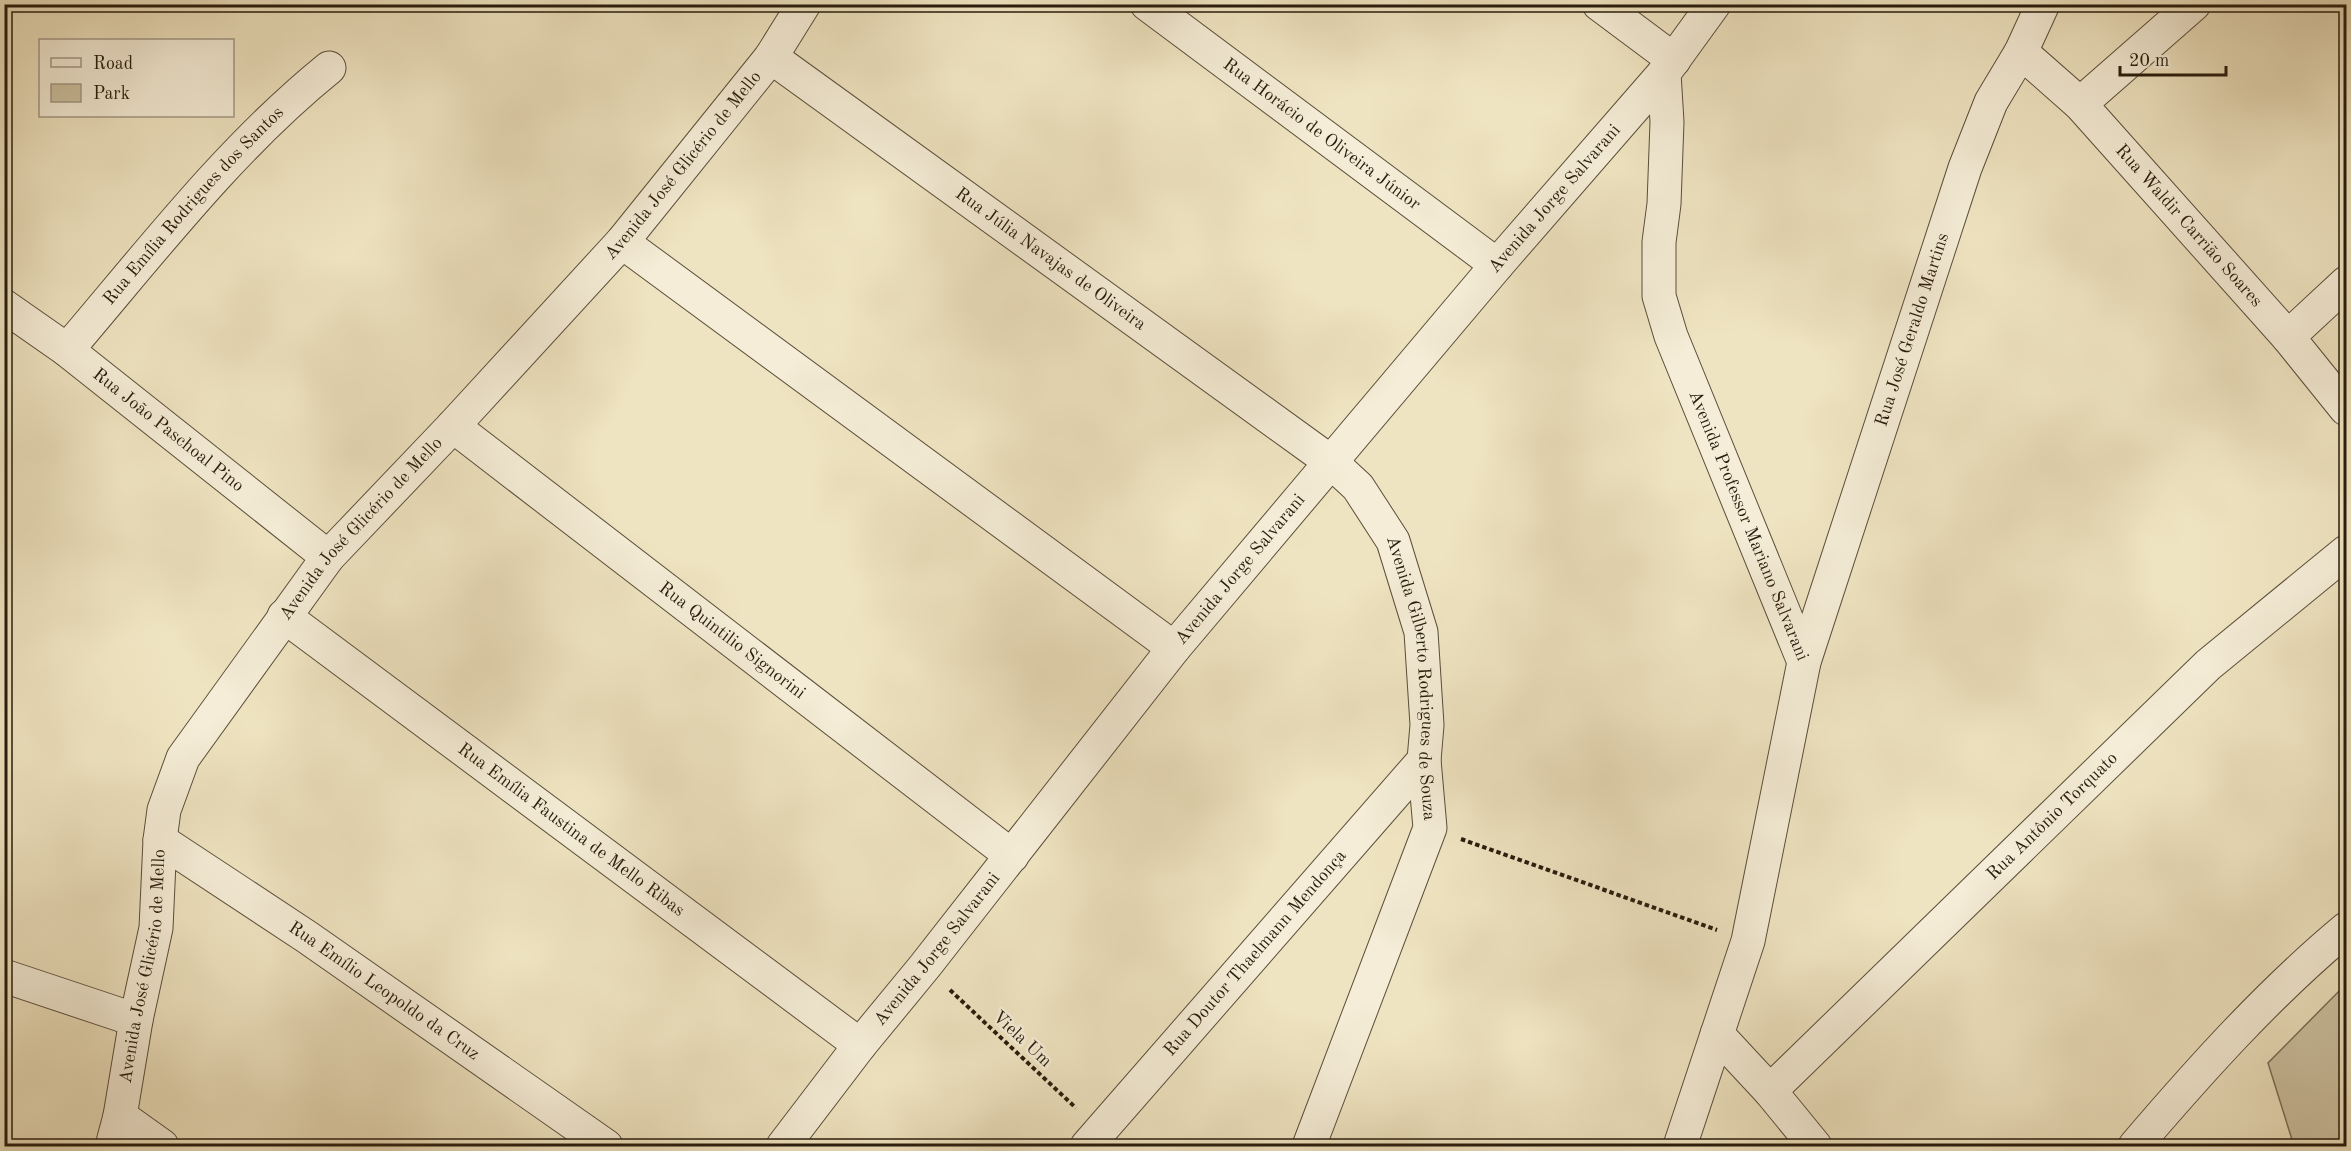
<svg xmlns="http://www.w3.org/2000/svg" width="2351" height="1151" font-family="'Old Standard TT',serif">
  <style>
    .green { fill: #cdc2a2; stroke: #7a6f58; stroke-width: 1.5 }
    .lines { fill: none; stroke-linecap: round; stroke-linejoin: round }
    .minor-casing { stroke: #5a4e3a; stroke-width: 35 }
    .path { stroke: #281c0d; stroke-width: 4; stroke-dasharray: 4.5 3; stroke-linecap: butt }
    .minor { stroke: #f5edd7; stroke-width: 33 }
    .labels { text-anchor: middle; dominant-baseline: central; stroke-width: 5; stroke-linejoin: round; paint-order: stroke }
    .street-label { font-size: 18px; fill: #281c0d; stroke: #f5edd7 }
  </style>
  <rect width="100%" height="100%" fill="#efe4c1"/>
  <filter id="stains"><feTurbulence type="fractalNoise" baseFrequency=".00333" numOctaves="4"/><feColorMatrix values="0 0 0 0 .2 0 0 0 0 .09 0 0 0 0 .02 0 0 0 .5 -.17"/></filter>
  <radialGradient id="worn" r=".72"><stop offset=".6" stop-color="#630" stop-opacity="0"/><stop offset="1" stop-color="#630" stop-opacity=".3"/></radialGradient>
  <!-- green -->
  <path class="green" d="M 2346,984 L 2346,1146 L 2294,1146 L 2268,1063 Z"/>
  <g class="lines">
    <defs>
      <g id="minor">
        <path id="s1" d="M 1147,4 L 1497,265"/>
        <path d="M 1599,4 L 1674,60"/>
        <path id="s2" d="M 2021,52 L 2080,104 L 2288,337 L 2346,409"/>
        <path id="s3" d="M 771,57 L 1331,462 L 1358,487 L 1393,541 L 1421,632 L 1427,725 L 1424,760 L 1430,828 L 1309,1146"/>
        <path id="s4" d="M 1664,73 L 1667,122 L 1664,204 L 1659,242 L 1659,296 L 1671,336 L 1804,662"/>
        <path d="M 2080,104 L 2194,4"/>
        <path d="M 622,242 L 1174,648"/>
        <path id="s5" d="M 4,306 L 67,350 L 328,557"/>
        <path d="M 2288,337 L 2346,283"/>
        <path id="s6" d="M 67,350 C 150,253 229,149 329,68"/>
        <path id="s7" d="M 453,426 L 1012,856"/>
        <path id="s8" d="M 284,616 L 860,1045"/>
        <path id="s9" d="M 160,840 L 307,937 L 606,1146"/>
        <path d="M 4,976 L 136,1020"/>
        <path d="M 1717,1034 L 1770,1091 L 1815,1146"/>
        <path id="s10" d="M 1770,1091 L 2208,665 L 2346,552"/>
        <path d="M 120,1116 L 162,1146"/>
        <path id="s11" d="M 112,1146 L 120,1116 L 136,1020 L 156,928 L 160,840 L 164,810 L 183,758 L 328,557 L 453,426 L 622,242 L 771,57 L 804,4"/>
        <path id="s12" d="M 783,1146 L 860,1045 L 925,966 L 1174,648 L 1497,265 L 1664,73 L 1714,4"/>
        <path id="s13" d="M 1087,1146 L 1424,760"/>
        <path id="s14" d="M 1680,1146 L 1748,941 L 1804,662 L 1965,168 L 1991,102 L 2021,52 L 2043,4"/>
        <path d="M 2135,1146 C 2200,1070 2269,993 2346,929"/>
      </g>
    </defs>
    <!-- minor casing -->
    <use href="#minor" class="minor-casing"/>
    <!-- path -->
    <path class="path" d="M 1461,839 L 1717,930
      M 950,990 L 1076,1108"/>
    <!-- minor -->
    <use href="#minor" class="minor"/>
  </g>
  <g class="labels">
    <!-- street labels -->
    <g class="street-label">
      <text stroke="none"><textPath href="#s1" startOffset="218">Rua Horácio de Oliveira Júnior</textPath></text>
      <text stroke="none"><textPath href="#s11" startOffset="1173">Avenida José Glicério de Mello</textPath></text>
      <text stroke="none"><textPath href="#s12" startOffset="1222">Avenida Jorge Salvarani</textPath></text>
      <text stroke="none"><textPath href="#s6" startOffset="192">Rua Emília Rodrigues dos Santos</textPath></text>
      <text stroke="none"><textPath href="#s2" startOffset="242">Rua Waldir Carrião Soares</textPath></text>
      <text stroke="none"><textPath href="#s3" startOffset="345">Rua Júlia Navajas de Oliveira</textPath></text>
      <text stroke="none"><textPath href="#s14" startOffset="850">Rua José Geraldo Martins</textPath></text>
      <text stroke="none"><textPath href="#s5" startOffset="206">Rua João Paschoal Pino</textPath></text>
      <text stroke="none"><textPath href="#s4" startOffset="470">Avenida Professor Mariano Salvarani</textPath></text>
      <text stroke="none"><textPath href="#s11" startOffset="687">Avenida José Glicério de Mello</textPath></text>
      <text stroke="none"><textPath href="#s12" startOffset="736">Avenida Jorge Salvarani</textPath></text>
      <text stroke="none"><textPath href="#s7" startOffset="352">Rua Quintilio Signorini</textPath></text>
      <text stroke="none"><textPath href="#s3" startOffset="932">Avenida Gilberto Rodrigues de Souza</textPath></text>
      <text stroke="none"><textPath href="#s10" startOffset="394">Rua Antônio Torquato</textPath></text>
      <text stroke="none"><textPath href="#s8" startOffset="358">Rua Emília Faustina de Mello Ribas</textPath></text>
      <text stroke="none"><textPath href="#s12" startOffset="250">Avenida Jorge Salvarani</textPath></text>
      <text stroke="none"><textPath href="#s13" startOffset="256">Rua Doutor Thaelmann Mendonça</textPath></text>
      <text stroke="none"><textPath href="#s11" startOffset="183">Avenida José Glicério de Mello</textPath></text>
      <text stroke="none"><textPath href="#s9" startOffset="270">Rua Emílio Leopoldo da Cruz</textPath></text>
      <text transform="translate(1022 1039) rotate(43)">Viela Um</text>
    </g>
  </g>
  <!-- margin -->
  <rect width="2351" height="1151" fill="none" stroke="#efe4c1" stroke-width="24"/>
  <rect x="6" y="6" width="2339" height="1139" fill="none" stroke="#281c0d" stroke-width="3"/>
  <rect x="12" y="12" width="2327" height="1127" fill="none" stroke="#281c0d" stroke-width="1.5"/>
  <!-- legend -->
  <rect x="39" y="39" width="195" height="78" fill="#f5edd7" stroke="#a39986" stroke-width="1.5"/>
  <rect x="51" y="58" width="30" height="9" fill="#f5edd7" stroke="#a39986" stroke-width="1.5"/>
  <text x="93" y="69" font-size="18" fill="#281c0d">Road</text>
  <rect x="51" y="84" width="30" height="18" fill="#cdc2a2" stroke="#a39986" stroke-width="1.5"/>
  <text x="93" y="99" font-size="18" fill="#281c0d">Park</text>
  <!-- scale -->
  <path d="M2120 66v9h106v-9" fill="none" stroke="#281c0d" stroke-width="3"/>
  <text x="2129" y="66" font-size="18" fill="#281c0d" stroke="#f5edd7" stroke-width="4.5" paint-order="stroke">20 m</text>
  <rect width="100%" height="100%" filter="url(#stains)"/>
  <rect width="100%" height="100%" fill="url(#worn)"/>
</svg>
